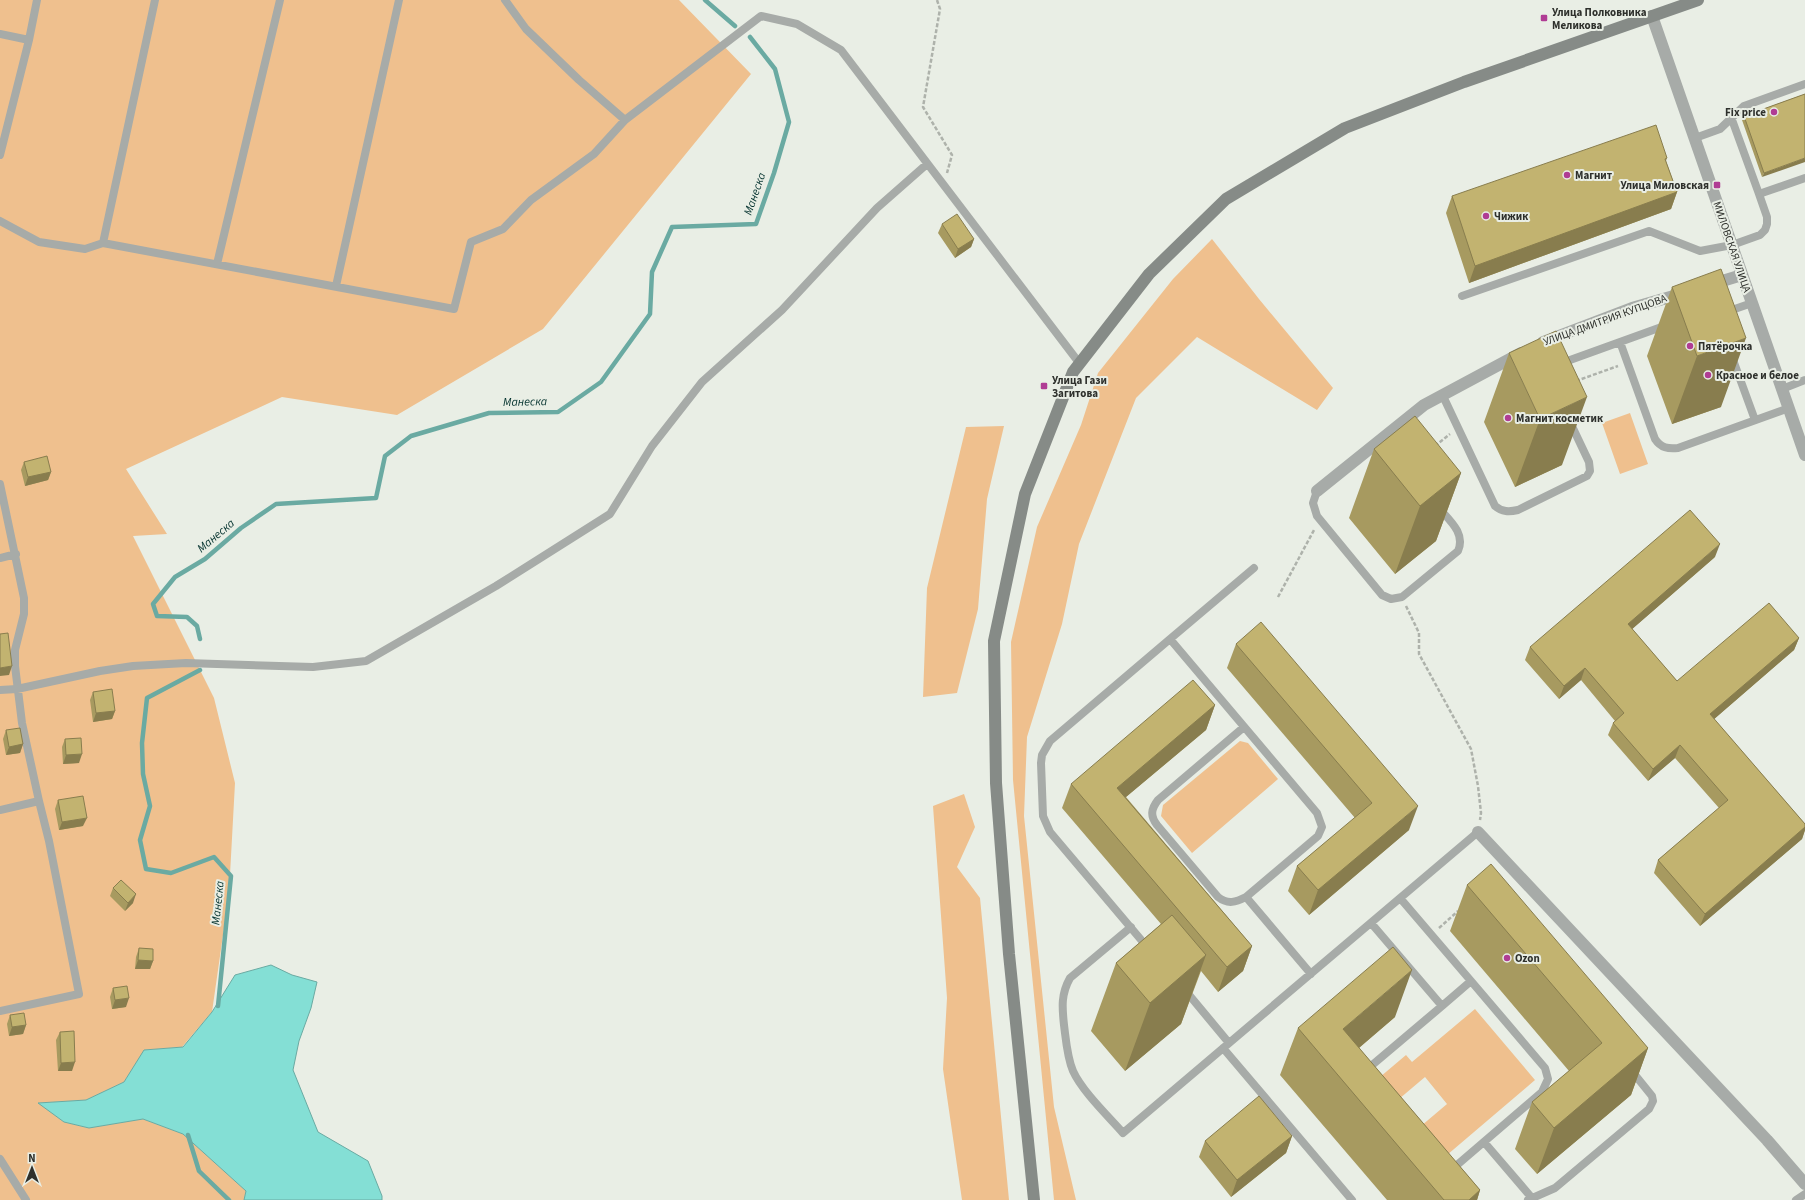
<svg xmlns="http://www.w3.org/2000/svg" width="1805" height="1200" font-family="'Source Sans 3',sans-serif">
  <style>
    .green { fill: #efc08e }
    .water { fill: #84dfd5; stroke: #6aaaa2 }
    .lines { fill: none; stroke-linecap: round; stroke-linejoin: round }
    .stream { stroke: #6aaaa2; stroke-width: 4.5 }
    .path { stroke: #aeb2ab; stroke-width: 2.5; stroke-dasharray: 4 2; stroke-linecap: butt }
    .lane { stroke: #a7aba8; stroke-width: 8 }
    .street { stroke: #a7aba8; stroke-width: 12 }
    .secondary { stroke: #868b87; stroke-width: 12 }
    .wall { fill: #a79a60 }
    .shaded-wall { fill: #887d4e }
    .building { fill: #c2b370; stroke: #887d4e }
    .poi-dot { fill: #b03c94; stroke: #e9eee5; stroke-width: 1.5 }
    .labels { text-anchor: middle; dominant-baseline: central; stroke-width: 4; stroke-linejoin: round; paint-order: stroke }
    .poi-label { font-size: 11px; font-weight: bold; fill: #2e302c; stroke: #e9eee5; text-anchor: start }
    .street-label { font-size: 11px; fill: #2e302c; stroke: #e9eee5 }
    .water-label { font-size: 12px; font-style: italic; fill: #063430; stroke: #e9eee5 }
  </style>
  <rect width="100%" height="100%" fill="#e9eee5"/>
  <!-- green -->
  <path class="green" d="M 0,0 L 679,0 L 751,74 L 543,329 L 397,415 L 282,397 L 126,469 L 167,534 L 133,536 L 214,698 L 235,783 L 229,893 L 212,1012 L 182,1047 L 145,1050 L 124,1082 L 86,1100 L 39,1103 L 64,1122 L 89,1128 L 143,1119 L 183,1134 L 246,1191 L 244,1200 L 0,1200 Z
    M 1212,239 L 1259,299 L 1333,388 L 1317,410 L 1197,337 L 1136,398 L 1079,544 L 1062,624 L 1027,737 L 1024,816 L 1054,1107 L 1076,1200 L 1054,1200 L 1013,780 L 1011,642 L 1037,527 L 1081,425 L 1098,373 L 1173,279 Z
    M 1630,413 L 1648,464 L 1620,474 L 1602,423 Z
    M 1004,426 L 987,499 L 978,609 L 957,693 L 923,697 L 927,588 L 966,427 Z
    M 1240,741 L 1248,743 L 1278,779 L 1192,853 L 1161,816 L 1163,805 Z
    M 964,794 L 975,827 L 957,867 L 980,898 L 1009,1200 L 962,1200 L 943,1069 L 947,998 L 933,806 Z
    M 1475,1009 L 1535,1080 L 1447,1155 L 1421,1126 L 1447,1104 L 1425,1077 L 1399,1099 L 1380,1077 L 1406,1055 L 1412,1062 Z"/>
  <!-- water -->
  <path class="water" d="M 271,965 L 292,975 L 317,982 L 311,1008 L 299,1041 L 293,1070 L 318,1132 L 368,1161 L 382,1196 L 382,1200 L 244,1200 L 246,1191 L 183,1134 L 143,1119 L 89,1128 L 64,1122 L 38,1103 L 86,1100 L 124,1082 L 144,1050 L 183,1047 L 212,1012 L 235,975 Z"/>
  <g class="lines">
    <!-- stream -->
    <path class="stream" d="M 705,0 L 735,26
      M 200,639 L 197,626 L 187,617 L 157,616 L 153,604 L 175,577 L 205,559 L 241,528 L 276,504 L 376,498 L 385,456 L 411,436 L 489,413 L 558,412 L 601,382 L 650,314 L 652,272 L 672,227 L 756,224 L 774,173 L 789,122 L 775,69 L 750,37
      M 200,670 L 147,698 L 142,743 L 143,774 L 150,806 L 140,840 L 146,869 L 171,873 L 214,857 L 231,876 L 218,1006
      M 188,1135 L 199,1171 L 229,1200"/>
    <!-- path -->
    <path class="path" d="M 937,0 L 940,9 L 923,107 L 952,155 L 947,173
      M 1576,381 L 1618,366
      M 1435,446 L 1450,434
      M 1278,597 L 1314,530
      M 1406,606 L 1419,633 L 1419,654 L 1471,749 L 1478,786 L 1481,813 L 1480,820
      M 1439,928 L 1458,911"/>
    <!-- lane -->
    <path class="lane" d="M 155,0 L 103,243 L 454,309 L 471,242 L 503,229 L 531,200 L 594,154 L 625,120
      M 505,0 L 526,29 L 579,80 L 625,120 L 761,16 L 797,24 L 841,50 L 1080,364
      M 0,34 L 29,40
      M 1731,117 L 1759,194
      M 1695,138 L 1720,129 L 1744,106 L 1805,84
      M 0,155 L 29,40 L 37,0
      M 0,221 L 39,242 L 85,249 L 103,243
      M 217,264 L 280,0
      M 336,286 L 399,0
      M 1462,296 L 1649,231 L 1700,251 L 1732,245 L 1760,235 L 1765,230 L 1767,224 L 1767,217 L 1759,194 L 1805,178
      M 1726,312 L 1752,303
      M 1620,342 L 1655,439 C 1661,448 1668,449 1678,448 L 1789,408
      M 1732,357 L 1755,420
      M 1559,364 L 1667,325
      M 1782,389 L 1805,380
      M 1442,394 L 1495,506 C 1502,512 1509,512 1518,510 L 1587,476 L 1590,471 L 1589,462 L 1570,422
      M 0,484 L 24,598 L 24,614 L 15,650 L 15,666 L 22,723 L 39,801 L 0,810
      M 1317,491 L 1313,503 L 1317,516 L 1382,595 L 1391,599 L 1402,597 L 1458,551 C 1466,533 1449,520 1438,507
      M 0,558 L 16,554
      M 1170,639 L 1254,568
      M 0,690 L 17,689 L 100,671 L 133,666 L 186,663 L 313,667 L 366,661 L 496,586 L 610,514 L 652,446 L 702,382 L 782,310 L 877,208 L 927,164
      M 1246,897 L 1311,974
      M 1400,898 L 1471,981 L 1442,1006
      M 1131,927 L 1070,978 C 1061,994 1062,1007 1064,1025 C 1066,1040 1067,1057 1073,1071 C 1082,1091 1108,1116 1123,1133 L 1478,832
      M 1148,948 L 1050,832 L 1043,816 L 1041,763 L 1042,755 L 1050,741 L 1170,639 L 1317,813 L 1322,827 L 1318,836 L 1246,897 C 1236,902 1228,905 1218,897 L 1157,825 C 1150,816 1151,809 1158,800 L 1244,727
      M 1185,990 L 1229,1043
      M 0,1011 L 79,994 L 49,841 L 39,801
      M 1223,1048 L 1352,1200
      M 1368,1074 L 1371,1066 L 1442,1006 L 1371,923
      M 1484,1142 L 1532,1198
      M 0,1159 L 26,1200
      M 1450,1171 L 1542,1092 L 1548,1079 L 1545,1068 L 1471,981
      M 1528,1200 L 1555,1188 L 1649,1109 L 1653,1101 L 1652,1096 L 1631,1070
      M 1796,1200 L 1805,1194"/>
    <!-- street -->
    <path class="street" d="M 1652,16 L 1805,455
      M 1709,285 L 1742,275
      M 1543,342 L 1632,308 L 1684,293
      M 1317,491 L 1424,405 L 1521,353
      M 1478,832 L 1767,1140 L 1805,1184"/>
    <!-- secondary -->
    <path class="secondary" d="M 1034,1200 L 1009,954 L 996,783 L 994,641 L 1025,494 L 1073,372 L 1149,274 L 1226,199 L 1345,128 L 1464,82 L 1698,0"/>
  </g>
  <!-- wall -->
  <path class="wall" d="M 1805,94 L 1762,177 L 1742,120 L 1744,116 Z
    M 1667,158 L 1666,161 L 1677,192 L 1671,209 L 1469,283 L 1446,213 L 1452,196 Z
    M 942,224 L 974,239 L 971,247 L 955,258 L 938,233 Z
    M 1672,287 L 1721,407 L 1672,424 L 1647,356 Z
    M 1509,353 L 1562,465 L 1515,487 L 1484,422 Z
    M 1374,449 L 1461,473 L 1436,541 L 1395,574 L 1349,518 Z
    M 24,462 L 51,472 L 48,480 L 25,486 L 21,470 Z
    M 1715,557 L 1632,629 L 1677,681 L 1799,638 L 1794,650 L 1714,719 L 1805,824 L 1805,830 L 1802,839 L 1700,926 L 1654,873 L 1658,860 L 1719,808 L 1675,758 L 1648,781 L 1608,735 L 1613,723 L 1615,721 L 1581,680 L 1559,699 L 1525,660 L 1530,647 Z
    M 1236,644 L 1409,830 L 1309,915 L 1288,891 L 1297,866 L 1355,818 L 1227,668 Z
    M 93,692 L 115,711 L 112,719 L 93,722 L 90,700 Z
    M 1215,705 L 1206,730 L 1126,797 L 1252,946 L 1243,971 L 1218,992 L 1201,971 L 1181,1024 L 1125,1071 L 1091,1031 L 1116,963 L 1161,924 L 1062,808 L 1071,784 Z
    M 6,730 L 23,744 L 20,753 L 6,755 L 3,739 Z
    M 65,739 L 79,763 L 63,764 L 62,747 Z
    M 58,800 L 83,826 L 59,830 L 55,809 Z
    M 1467,885 L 1648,1048 L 1631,1095 L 1537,1174 L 1515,1149 L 1532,1102 L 1569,1071 L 1450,931 Z
    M 113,888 L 133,903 L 125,911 L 110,896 Z
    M 139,948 L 153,961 L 150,969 L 135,969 L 136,957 Z
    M 113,988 L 126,1007 L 112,1009 L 110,997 Z
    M 10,1015 L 26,1025 L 23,1034 L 9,1036 L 7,1024 Z
    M 1395,1017 L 1359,1048 L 1480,1190 L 1477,1200 L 1387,1200 L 1280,1075 L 1298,1028 Z
    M 60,1032 L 72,1071 L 58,1071 L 56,1040 Z
    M 1292,1136 L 1286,1153 L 1231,1197 L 1199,1157 L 1205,1141 Z"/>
  <!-- shaded-wall -->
  <path class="shaded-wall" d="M 1805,158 L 1805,162 L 1762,177 L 1764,173 Z
    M 1677,192 L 1671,209 L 1469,283 L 1475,266 Z
    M 974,239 L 971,247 L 955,258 L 958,249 Z
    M 1746,338 L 1721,407 L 1672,424 L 1697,356 Z
    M 1587,397 L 1562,465 L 1515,487 L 1540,419 Z
    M 51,472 L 48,480 L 25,486 L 28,477 Z
    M 1461,473 L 1436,541 L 1395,574 L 1420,506 Z
    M 1720,544 L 1715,557 L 1623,637 L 1628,624 Z
    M 1799,638 L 1794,650 L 1705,727 L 1710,714 Z
    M 12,666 L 9,675 L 0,676 L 0,668 Z
    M 1585,668 L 1581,680 L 1559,699 L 1564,686 Z
    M 1215,705 L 1206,730 L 1108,812 L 1117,788 Z
    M 115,711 L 112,719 L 93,722 L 96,713 Z
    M 23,744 L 20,753 L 6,755 L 9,747 Z
    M 1680,745 L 1675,758 L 1648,781 L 1653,769 Z
    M 82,754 L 79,763 L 63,764 L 66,755 Z
    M 1418,806 L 1409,830 L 1309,915 L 1318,890 Z
    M 87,818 L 83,826 L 59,830 L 62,822 Z
    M 1805,827 L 1805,830 L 1802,839 L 1700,926 L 1705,914 Z
    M 136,894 L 133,903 L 125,911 L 128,903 Z
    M 1252,946 L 1243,971 L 1218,992 L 1227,967 Z
    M 1206,955 L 1181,1024 L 1125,1071 L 1150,1003 Z
    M 138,960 L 153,961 L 150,969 L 135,969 Z
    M 1412,970 L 1395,1017 L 1333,1070 L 1343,1029 Z
    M 129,998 L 126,1007 L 112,1009 L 115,1000 Z
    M 26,1025 L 23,1034 L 9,1036 L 12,1027 Z
    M 1648,1048 L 1631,1095 L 1537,1174 L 1554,1128 Z
    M 75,1062 L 72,1071 L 58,1071 L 61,1063 Z
    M 1292,1136 L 1286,1153 L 1231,1197 L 1237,1180 Z
    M 1480,1190 L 1477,1200 L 1469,1200 Z"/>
  <!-- building -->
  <path class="building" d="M 1805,94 L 1805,158 L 1764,173 L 1744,116 Z
    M 1656,125 L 1667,158 L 1665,159 L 1677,192 L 1475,266 L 1452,196 Z
    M 957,214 L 974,239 L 958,249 L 942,224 Z
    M 1721,269 L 1746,338 L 1697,356 L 1672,287 Z
    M 1556,331 L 1587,397 L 1540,419 L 1509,353 Z
    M 1415,416 L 1461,473 L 1420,506 L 1374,449 Z
    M 47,456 L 51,472 L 28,477 L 24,462 Z
    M 1690,510 L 1720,544 L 1628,624 L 1677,681 L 1769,603 L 1799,638 L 1710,714 L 1805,824 L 1805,827 L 1705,914 L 1658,860 L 1728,800 L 1680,745 L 1653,769 L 1613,723 L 1624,713 L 1585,668 L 1564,686 L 1530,647 Z
    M 1261,622 L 1418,806 L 1318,890 L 1297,866 L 1372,803 L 1236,644 Z
    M 8,633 L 12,666 L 0,668 L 0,634 Z
    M 1193,680 L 1215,705 L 1117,788 L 1252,946 L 1227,967 L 1071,784 Z
    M 112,689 L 115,711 L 96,713 L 93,692 Z
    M 20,728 L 23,744 L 9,747 L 6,730 Z
    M 81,738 L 82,754 L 66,755 L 65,739 Z
    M 83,796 L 87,818 L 62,822 L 58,800 Z
    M 1491,864 L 1648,1048 L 1554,1128 L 1532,1102 L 1602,1043 L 1467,885 Z
    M 121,880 L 136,894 L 128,903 L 113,888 Z
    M 1172,915 L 1206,955 L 1150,1003 L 1116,963 Z
    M 1393,947 L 1412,970 L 1343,1029 L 1480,1190 L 1469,1200 L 1444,1200 L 1298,1028 Z
    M 139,948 L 153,949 L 153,961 L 138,960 Z
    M 127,986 L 129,998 L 115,1000 L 113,988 Z
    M 24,1013 L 26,1025 L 12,1027 L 10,1015 Z
    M 74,1031 L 75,1062 L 61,1063 L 60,1032 Z
    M 1259,1096 L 1292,1136 L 1237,1180 L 1205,1141 Z"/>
  <!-- markers -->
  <g class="poi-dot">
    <rect x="1540" y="14" width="8" height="8" rx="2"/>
    <circle cx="1774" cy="112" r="4"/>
    <circle cx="1567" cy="175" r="4"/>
    <rect x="1713" y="181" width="8" height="8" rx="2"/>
    <circle cx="1486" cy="216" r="4"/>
    <circle cx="1690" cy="346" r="4"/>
    <circle cx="1708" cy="375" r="4"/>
    <rect x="1040" y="382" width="8" height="8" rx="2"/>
    <circle cx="1508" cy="418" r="4"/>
    <circle cx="1507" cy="958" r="4"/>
  </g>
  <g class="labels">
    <!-- poi labels -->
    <g class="poi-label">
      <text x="1552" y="12">Улица Полковника<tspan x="1552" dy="13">Меликова</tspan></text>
      <text x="1766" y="112" text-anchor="end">Fix price</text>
      <text x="1575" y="175">Магнит</text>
      <text x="1709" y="185" text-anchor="end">Улица Миловская</text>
      <text x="1494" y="216">Чижик</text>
      <text x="1698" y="346">Пятёрочка</text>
      <text x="1716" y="375">Красное и белое</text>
      <text x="1052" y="380">Улица Гази<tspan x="1052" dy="13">Загитова</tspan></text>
      <text x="1516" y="418">Магнит косметик</text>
      <text x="1515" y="958">Ozon</text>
    </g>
    <!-- street labels -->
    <g class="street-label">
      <text transform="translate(1732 247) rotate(71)">МИЛОВСКАЯ УЛИЦА</text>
      <text transform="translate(1605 320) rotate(-20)">УЛИЦА ДМИТРИЯ КУПЦОВА</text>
    </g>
    <!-- water labels -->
    <g class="water-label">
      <text transform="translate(755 194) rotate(-71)">Манеска</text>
      <text transform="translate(525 402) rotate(-1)">Манеска</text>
      <text transform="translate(216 536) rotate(-40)">Манеска</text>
      <text transform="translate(218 903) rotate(-84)">Манеска</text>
    </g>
  </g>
  <!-- north arrow -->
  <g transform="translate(32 1168)" stroke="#e9eee5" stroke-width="3" paint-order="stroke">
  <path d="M0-3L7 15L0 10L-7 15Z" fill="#2e302c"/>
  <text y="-6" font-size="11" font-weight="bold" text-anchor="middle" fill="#2e302c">N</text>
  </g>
</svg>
